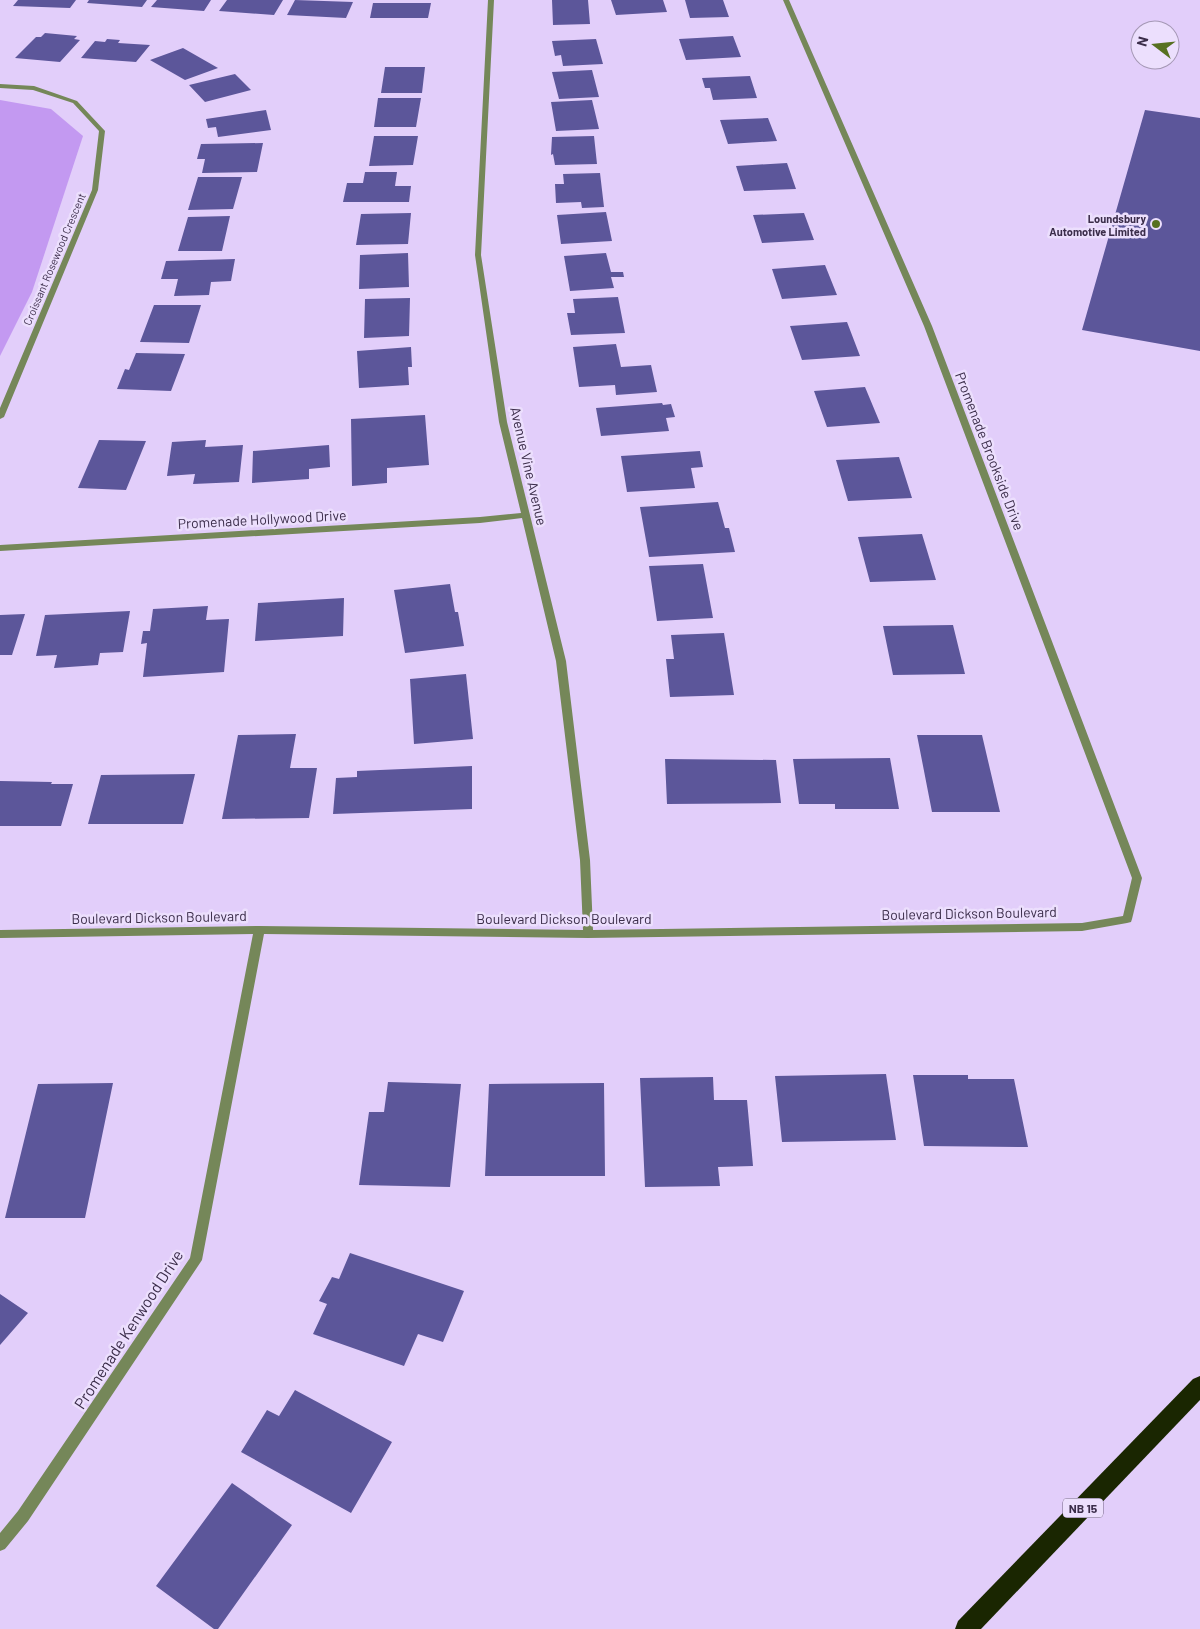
<svg xmlns="http://www.w3.org/2000/svg" width="1200" height="1629" font-family="Barlow,sans-serif">
  <style>
    .green { fill: #c399f1 }
    .building { fill: #5c569a }
    .lines { fill: none; stroke-linecap: round; stroke-linejoin: round }
    .street { fill: #758759; fill-rule: evenodd }
    .highway { fill: #1a2601; fill-rule: evenodd }
    .poi-dot { fill: #577021; stroke: #ecdffd; stroke-width: 2 }
    .labels { text-anchor: middle; dominant-baseline: central; stroke-width: 5; stroke-linejoin: round; paint-order: stroke }
    .far-poi-label { font-size: 11px; font-weight: bold; fill: #3b2d4a; stroke: #ecdffd; text-anchor: end }
    .far-street-label { font-size: 11px; fill: #3b2d4a; stroke: #ecdffd }
    .shield { fill: #ecdffd; stroke: #706280; stroke-width: 1 }
    .shield-label { font-size: 12px; font-weight: bold; fill: #3b2d4a }
    .street-label { font-size: 14px; fill: #3b2d4a; stroke: #ecdffd }
    .near-street-label { font-size: 16px; fill: #3b2d4a; stroke: #ecdffd }
  </style>
  <rect width="100%" height="100%" fill="#e2cefa"/>
  <!-- green -->
  <path class="green" d="M 0,100 L 51,109 L 83,136 L 32,292 L 0,356 Z"/>
  <!-- building -->
  <path class="building" d="M 18,0 L 76,0 L 70,8 L 13,6 Z
    M 89,0 L 147,0 L 142,7 L 87,3 Z
    M 157,0 L 211,0 L 204,11 L 151,7 Z
    M 227,0 L 283,0 L 274,15 L 219,11 Z
    M 295,0 L 353,2 L 346,18 L 287,15 Z
    M 552,0 L 588,0 L 590,24 L 553,25 Z
    M 611,0 L 663,0 L 667,12 L 616,15 Z
    M 685,0 L 723,0 L 729,17 L 690,18 Z
    M 373,3 L 431,3 L 428,18 L 370,18 Z
    M 45,33 L 77,36 L 74,39 L 80,40 L 60,62 L 15,58 L 36,37 L 41,37 Z
    M 733,36 L 741,57 L 686,60 L 679,39 Z
    M 107,39 L 120,40 L 118,43 L 150,45 L 136,62 L 81,58 L 95,41 L 105,42 Z
    M 596,39 L 603,64 L 563,66 L 561,55 L 555,56 L 552,41 Z
    M 183,48 L 218,68 L 185,80 L 150,60 Z
    M 385,67 L 425,67 L 422,93 L 381,93 Z
    M 592,70 L 599,97 L 559,99 L 552,72 Z
    M 235,74 L 251,90 L 205,102 L 189,85 Z
    M 750,76 L 757,98 L 713,100 L 710,88 L 705,88 L 702,78 Z
    M 378,98 L 421,98 L 416,127 L 374,127 Z
    M 592,100 L 599,129 L 556,131 L 551,102 Z
    M 266,110 L 271,130 L 218,137 L 216,127 L 208,128 L 206,119 Z
    M 1145,110 L 1200,118 L 1200,351 L 1082,330 Z
    M 768,118 L 777,141 L 728,144 L 720,120 Z
    M 374,136 L 418,136 L 413,165 L 369,166 Z
    M 594,136 L 597,164 L 555,165 L 553,154 L 551,155 L 552,137 Z
    M 263,143 L 257,172 L 202,173 L 205,159 L 197,159 L 201,144 Z
    M 787,163 L 796,189 L 744,191 L 736,166 Z
    M 365,172 L 397,172 L 395,186 L 411,186 L 409,202 L 343,202 L 347,183 L 363,183 Z
    M 600,173 L 604,207 L 582,208 L 581,202 L 556,203 L 555,184 L 564,184 L 563,174 Z
    M 198,177 L 242,177 L 233,209 L 188,210 Z
    M 606,212 L 612,241 L 561,244 L 557,215 Z
    M 411,213 L 408,244 L 356,245 L 361,214 Z
    M 804,213 L 814,240 L 762,243 L 753,215 Z
    M 230,216 L 222,251 L 178,251 L 188,217 Z
    M 408,253 L 409,287 L 359,289 L 360,255 Z
    M 606,253 L 611,272 L 623,272 L 624,277 L 611,277 L 614,288 L 570,291 L 564,256 Z
    M 235,259 L 231,281 L 211,282 L 209,295 L 174,296 L 178,279 L 161,279 L 166,261 Z
    M 825,265 L 837,295 L 782,299 L 772,269 Z
    M 618,297 L 625,333 L 571,335 L 567,313 L 575,313 L 573,299 Z
    M 410,298 L 409,336 L 364,338 L 365,299 Z
    M 154,305 L 201,305 L 189,343 L 140,342 Z
    M 847,322 L 860,356 L 802,360 L 790,326 Z
    M 616,344 L 621,367 L 651,365 L 657,392 L 616,395 L 615,385 L 579,387 L 573,347 Z
    M 411,347 L 412,367 L 408,367 L 409,385 L 359,388 L 357,351 Z
    M 136,353 L 185,354 L 171,391 L 117,389 L 125,369 L 129,370 Z
    M 865,387 L 880,423 L 827,427 L 814,391 Z
    M 662,403 L 663,405 L 671,404 L 675,417 L 666,418 L 669,431 L 601,436 L 596,408 Z
    M 425,415 L 429,465 L 387,468 L 387,483 L 352,486 L 351,419 Z
    M 99,440 L 146,441 L 126,490 L 78,488 Z
    M 206,440 L 205,447 L 243,445 L 239,482 L 193,484 L 195,474 L 167,476 L 172,442 Z
    M 329,445 L 330,467 L 309,469 L 309,479 L 252,483 L 253,451 Z
    M 700,451 L 703,467 L 691,468 L 695,488 L 627,492 L 621,456 Z
    M 899,457 L 912,498 L 848,501 L 836,460 Z
    M 718,502 L 725,528 L 729,528 L 735,552 L 649,557 L 640,507 Z
    M 922,534 L 936,580 L 870,582 L 858,537 Z
    M 703,564 L 713,618 L 657,621 L 649,566 Z
    M 450,584 L 455,612 L 458,612 L 464,646 L 405,653 L 394,590 Z
    M 344,598 L 343,636 L 255,641 L 258,603 Z
    M 208,606 L 206,620 L 229,619 L 224,672 L 143,677 L 147,643 L 141,644 L 143,631 L 150,631 L 153,609 Z
    M 130,611 L 123,652 L 100,653 L 98,665 L 54,668 L 57,655 L 36,656 L 45,615 Z
    M 25,614 L 12,655 L 0,655 L 0,615 Z
    M 953,625 L 965,674 L 893,675 L 883,626 Z
    M 724,633 L 734,695 L 670,697 L 666,659 L 674,659 L 671,635 Z
    M 466,674 L 473,739 L 414,744 L 410,679 Z
    M 296,734 L 290,768 L 317,768 L 309,818 L 222,819 L 238,735 Z
    M 917,735 L 982,735 L 1000,812 L 932,812 Z
    M 890,758 L 899,809 L 835,809 L 835,804 L 799,804 L 793,759 Z
    M 665,759 L 776,760 L 781,803 L 667,804 Z
    M 472,766 L 472,809 L 333,814 L 336,778 L 357,777 L 357,771 Z
    M 195,774 L 183,824 L 88,824 L 101,775 Z
    M 0,781 L 52,782 L 51,784 L 73,784 L 61,826 L 0,826 Z
    M 886,1074 L 896,1140 L 782,1142 L 775,1076 Z
    M 913,1075 L 968,1075 L 968,1079 L 1014,1079 L 1028,1147 L 924,1146 Z
    M 713,1077 L 714,1100 L 747,1100 L 753,1166 L 718,1167 L 720,1186 L 645,1187 L 640,1078 Z
    M 388,1082 L 461,1084 L 450,1187 L 359,1185 L 369,1112 L 384,1112 Z
    M 113,1083 L 85,1218 L 5,1218 L 38,1084 Z
    M 604,1083 L 605,1176 L 485,1176 L 489,1084 Z
    M 350,1253 L 464,1291 L 443,1342 L 418,1334 L 404,1366 L 313,1334 L 327,1304 L 319,1301 L 332,1277 L 339,1279 Z
    M 0,1294 L 28,1313 L 0,1345 Z
    M 295,1390 L 392,1442 L 351,1513 L 241,1452 L 267,1410 L 279,1416 Z
    M 232,1483 L 292,1525 L 218,1629 L 214,1629 L 156,1586 Z"/>
  <g class="lines">
    <!-- street -->
    <path class="street" d="M 488,0 L 494,0 L 481,255 L 507,422 L 566,661 L 590,860 L 593,930 L 1082,923 L 1123,916 L 1132,878 L 924,326 L 783,0 L 789,0 L 932,326 L 1142,878 L 1132,919 L 1131,922 L 1127,923 L 1082,931 L 588,938 L 264,934 L 202,1260 L 28,1521 L 5,1549 L 0,1551 L 0,1533 L 18,1511 L 190,1258 L 253,934 L 0,938 L 0,930 L 259,926 L 583,930 L 580,860 L 556,661 L 522,518 L 480,523 L 0,551 L 0,545 L 480,517 L 521,513 L 499,422 L 475,255 Z
      M 0,84 L 34,86 L 77,101 L 105,131 L 98,190 L 4,417 L 0,419 L 0,408 L 92,190 L 99,131 L 73,103 L 33,90 L 0,88 Z"/>
    <!-- highway -->
    <path class="highway" d="M 1200,1376 L 1200,1400 L 981,1629 L 955,1629 L 958,1621 L 1193,1379 Z"/>
  </g>
  <!-- markers -->
  <circle class="poi-dot" cx="1156" cy="224" r="5"/>
  <g class="labels">
    <!-- far-poi labels -->
    <g class="far-poi-label">
      <text x="1146" y="218">Loundsbury<tspan x="1146" dy="13">Automotive Limited</tspan></text>
    </g>
    <!-- far-street labels -->
    <g class="far-street-label">
      <text transform="translate(54 259) rotate(-67)">Croissant Rosewood Crescent</text>
    </g>
    <!-- shield labels -->
    <rect class="shield" x="1063" y="1498.5" width="40" height="19" rx="4"/>
    <g class="shield-label">
      <text x="1083" y="1508">NB 15</text>
    </g>
    <!-- street labels -->
    <g class="street-label">
      <text transform="translate(990 451) rotate(69)">Promenade Brookside Drive</text>
      <text transform="translate(529 466) rotate(77)">Avenue Vine Avenue</text>
      <text transform="translate(262 519) rotate(-3)">Promenade Hollywood Drive</text>
      <text transform="translate(969 913) rotate(-1)">Boulevard Dickson Boulevard</text>
      <text transform="translate(159 917) rotate(-1)">Boulevard Dickson Boulevard</text>
      <text x="564" y="918">Boulevard Dickson Boulevard</text>
    </g>
    <!-- near-street labels -->
    <g class="near-street-label">
      <text transform="translate(128 1329) rotate(-57)">Promenade Kenwood Drive</text>
    </g>
  </g>
  <!-- north arrow -->
  <g transform="translate(1155 45) rotate(286)"><circle r="24" fill="#ecdffd" stroke="#a598b5"/>
  <path d="M0-4L9 19L0 12L-9 19Z" fill="#577021"/>
  <text y="-8" font-size="14" font-weight="bold" text-anchor="middle" fill="#3b2d4a">N</text>
  </g>
</svg>
